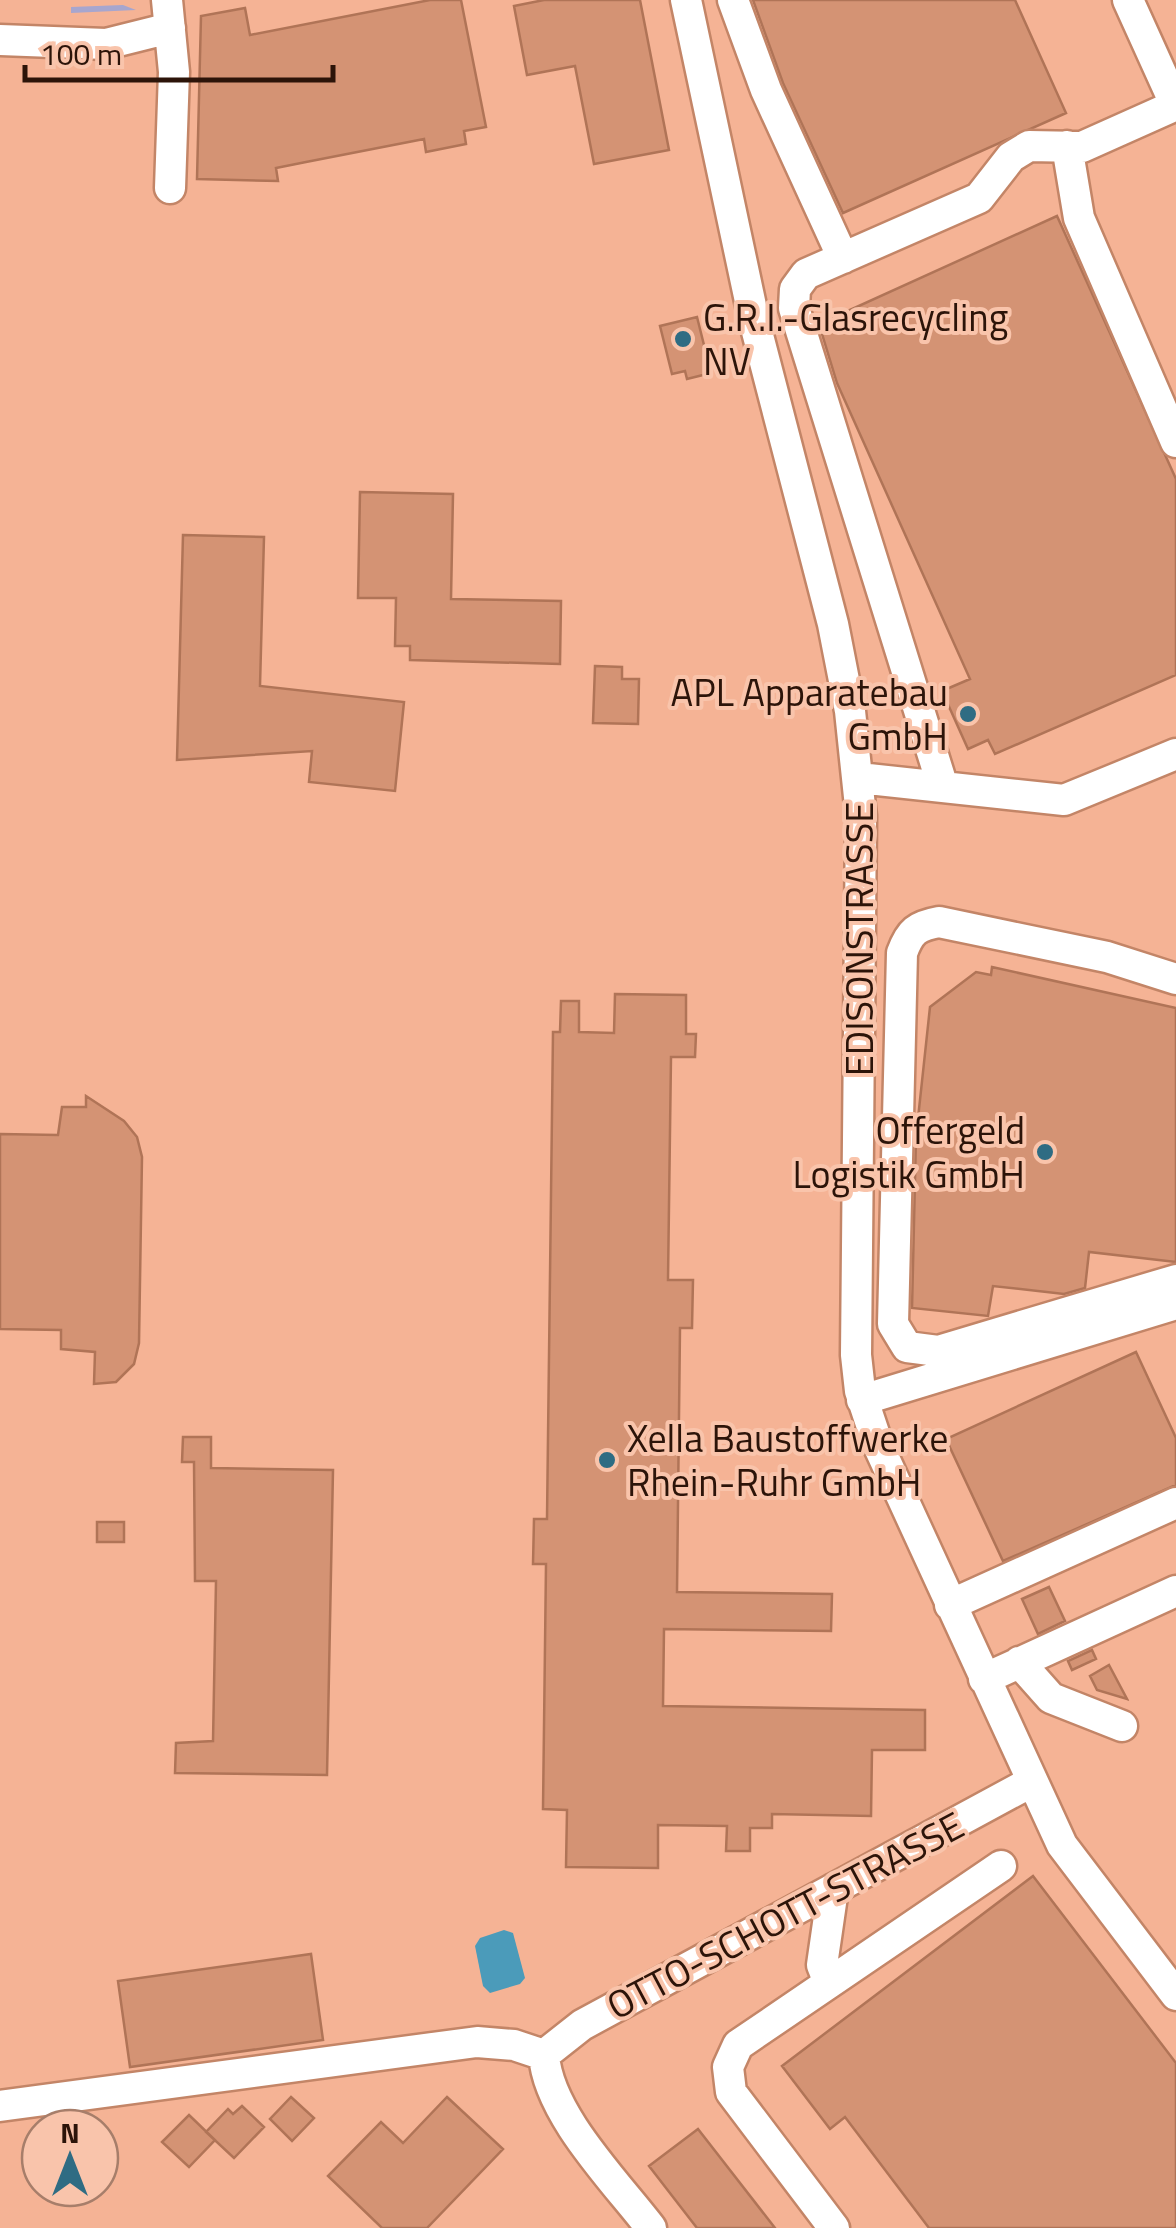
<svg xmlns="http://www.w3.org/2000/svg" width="1176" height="2228" font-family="'Titillium Web',sans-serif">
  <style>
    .green { fill: #a7a6ce }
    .water { fill: #4b9bba }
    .building { fill: #d49374; stroke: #b07457; stroke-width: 2.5 }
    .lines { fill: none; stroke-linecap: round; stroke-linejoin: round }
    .minor-casing { stroke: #c38567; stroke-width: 35 }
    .minor { stroke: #fff; stroke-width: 30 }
    .poi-dot { fill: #2f6c83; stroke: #f9c4ab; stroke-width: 4 }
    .labels { text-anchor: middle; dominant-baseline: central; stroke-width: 8; stroke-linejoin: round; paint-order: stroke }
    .poi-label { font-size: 38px; fill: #2c1409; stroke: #f9c4ab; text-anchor: start }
    .street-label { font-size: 38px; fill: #2c1409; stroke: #f9c4ab }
  </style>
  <rect width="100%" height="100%" fill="#f5b395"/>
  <!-- green -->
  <path class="green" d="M 123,5 L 136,10 L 71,13 L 71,7 Z"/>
  <!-- water -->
  <path class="water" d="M 504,1930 L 513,1933 L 525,1978 L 520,1984 L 490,1993 L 483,1986 L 475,1946 L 480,1938 Z"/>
  <!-- building -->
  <path class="building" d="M 430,0 L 461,0 L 486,127 L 464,131 L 466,144 L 426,152 L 424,139 L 306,162 L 276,168 L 278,181 L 197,179 L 201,16 L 245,8 L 250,35 Z
    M 544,0 L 640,0 L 669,150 L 594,164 L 575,66 L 527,75 L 514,6 Z
    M 753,0 L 1015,0 L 1066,113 L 843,213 L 783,83 Z
    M 1057,216 L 1176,479 L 1176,675 L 995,754 L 988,740 L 968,749 L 942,691 L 970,679 L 837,383 L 819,324 Z
    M 697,317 L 711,373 L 687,379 L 685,371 L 672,374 L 660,326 Z
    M 360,492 L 453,494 L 451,599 L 561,601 L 560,664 L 410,660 L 410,646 L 395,646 L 396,598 L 358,598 Z
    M 183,535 L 264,537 L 260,686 L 404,702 L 395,791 L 309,782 L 312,751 L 177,760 Z
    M 595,666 L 622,667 L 622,679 L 639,679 L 638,724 L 593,723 Z
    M 992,967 L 1176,1008 L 1176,1262 L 1089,1252 L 1085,1288 L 1064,1294 L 993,1286 L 988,1316 L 912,1308 L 916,1137 L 930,1007 L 976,972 L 991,975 Z
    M 615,994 L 686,995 L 686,1034 L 696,1034 L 695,1057 L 671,1057 L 668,1280 L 693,1280 L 692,1328 L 680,1328 L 677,1592 L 832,1594 L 831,1631 L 664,1629 L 663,1706 L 925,1710 L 925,1750 L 872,1750 L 871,1816 L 772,1814 L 772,1828 L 750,1828 L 750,1851 L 726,1851 L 727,1826 L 658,1825 L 658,1868 L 566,1867 L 567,1810 L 543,1809 L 546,1564 L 533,1564 L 534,1519 L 547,1519 L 553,1032 L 560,1032 L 561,1001 L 579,1001 L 579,1032 L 614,1033 Z
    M 86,1096 L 124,1121 L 137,1137 L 142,1157 L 139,1343 L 134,1364 L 116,1382 L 94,1384 L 95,1352 L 61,1349 L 61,1330 L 0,1329 L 0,1134 L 58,1135 L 62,1107 L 86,1107 Z
    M 1136,1352 L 1176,1438 L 1176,1485 L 1003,1561 L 946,1439 Z
    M 183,1437 L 211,1437 L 211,1468 L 333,1470 L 327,1775 L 175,1773 L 176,1743 L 213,1741 L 216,1581 L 195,1581 L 194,1462 L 182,1462 Z
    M 97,1522 L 124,1522 L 124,1542 L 97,1542 Z
    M 1049,1587 L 1065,1621 L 1038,1634 L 1022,1599 Z
    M 1092,1650 L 1096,1659 L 1072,1670 L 1068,1661 Z
    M 1109,1665 L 1127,1699 L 1097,1690 L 1090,1676 Z
    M 1033,1876 L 1176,2063 L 1176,2228 L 929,2228 L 845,2117 L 830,2129 L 782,2066 Z
    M 311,1954 L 323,2040 L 130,2067 L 118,1981 Z
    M 291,2097 L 314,2118 L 292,2141 L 270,2119 Z
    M 447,2097 L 503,2149 L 427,2228 L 382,2228 L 328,2176 L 381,2122 L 403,2143 Z
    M 242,2106 L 264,2127 L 234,2158 L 206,2132 L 228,2109 L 233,2114 Z
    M 189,2115 L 215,2140 L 189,2167 L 162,2142 Z
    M 698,2129 L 775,2228 L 697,2228 L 649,2166 Z"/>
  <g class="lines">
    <defs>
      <path id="minor" d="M 167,0 L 174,72 L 170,188
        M 686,0 L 754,320 L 833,624 L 850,711 L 861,816 L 856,1355 L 860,1391 L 878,1445 L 1062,1845 L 1176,1995
        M 733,0 L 766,90 L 843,258
        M 1128,0 L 1176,106
        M 0,40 L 106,44 L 170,28
        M 1067,146 L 1079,218 L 1176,442
        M 859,778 L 1064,800 L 1176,754
        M 942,784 L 794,308 L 795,289 L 806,274 L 979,198 L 1011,157 L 1029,146 L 1082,147 L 1176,105
        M 1176,979 L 1107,957 L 939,922 C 917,926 910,931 902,953 L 893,1324 L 907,1347 L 938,1351 L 1176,1280
        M 862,1400 L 1176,1304
        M 950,1605 L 1176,1503
        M 1019,1662 L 1051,1698 L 1122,1726
        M 984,1679 L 1176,1591
        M 829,1983 L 822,1965 L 833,1889
        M 544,2055 C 548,2114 615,2181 651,2228
        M 0,2106 L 477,2042 L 514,2045 L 544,2055 L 582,2025 L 1031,1782
        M 834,2228 L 731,2092 L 728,2067 L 738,2045 L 1001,1866"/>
    </defs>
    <!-- minor casing -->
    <use href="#minor" class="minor-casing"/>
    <!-- minor -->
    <use href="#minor" class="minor"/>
  </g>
  <!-- markers -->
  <g class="poi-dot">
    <circle cx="683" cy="339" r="10"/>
    <circle cx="968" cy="714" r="10"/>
    <circle cx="1045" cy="1152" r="10"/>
    <circle cx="607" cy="1460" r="10"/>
  </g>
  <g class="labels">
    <!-- poi labels -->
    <g class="poi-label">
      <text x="703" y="317">G.R.I.-Glasrecycling<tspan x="703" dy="44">NV</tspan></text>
      <text x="948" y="692" text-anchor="end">APL Apparatebau<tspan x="948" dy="44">GmbH</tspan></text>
      <text x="1025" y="1130" text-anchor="end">Offergeld<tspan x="1025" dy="44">Logistik GmbH</tspan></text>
      <text x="627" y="1438">Xella Baustoffwerke<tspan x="627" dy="44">Rhein-Ruhr GmbH</tspan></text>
    </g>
    <!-- street labels -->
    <g class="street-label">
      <text transform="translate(859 939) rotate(-90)">EDISONSTRASSE</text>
      <text transform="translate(785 1915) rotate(-28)">OTTO-SCHOTT-STRASSE</text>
    </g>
  </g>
  <!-- north arrow -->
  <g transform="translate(70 2158)"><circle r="48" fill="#f9c4ab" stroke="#a77e6a" stroke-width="2.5"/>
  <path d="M0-8L18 38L0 25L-18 38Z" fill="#2f6c83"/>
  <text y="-15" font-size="28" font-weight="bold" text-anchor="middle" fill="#2c1409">N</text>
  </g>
  <!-- scale -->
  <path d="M25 65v15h308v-15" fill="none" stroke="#2c1409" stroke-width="5"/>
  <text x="40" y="65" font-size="30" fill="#2c1409" stroke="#f9c4ab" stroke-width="8" paint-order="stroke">100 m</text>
</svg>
